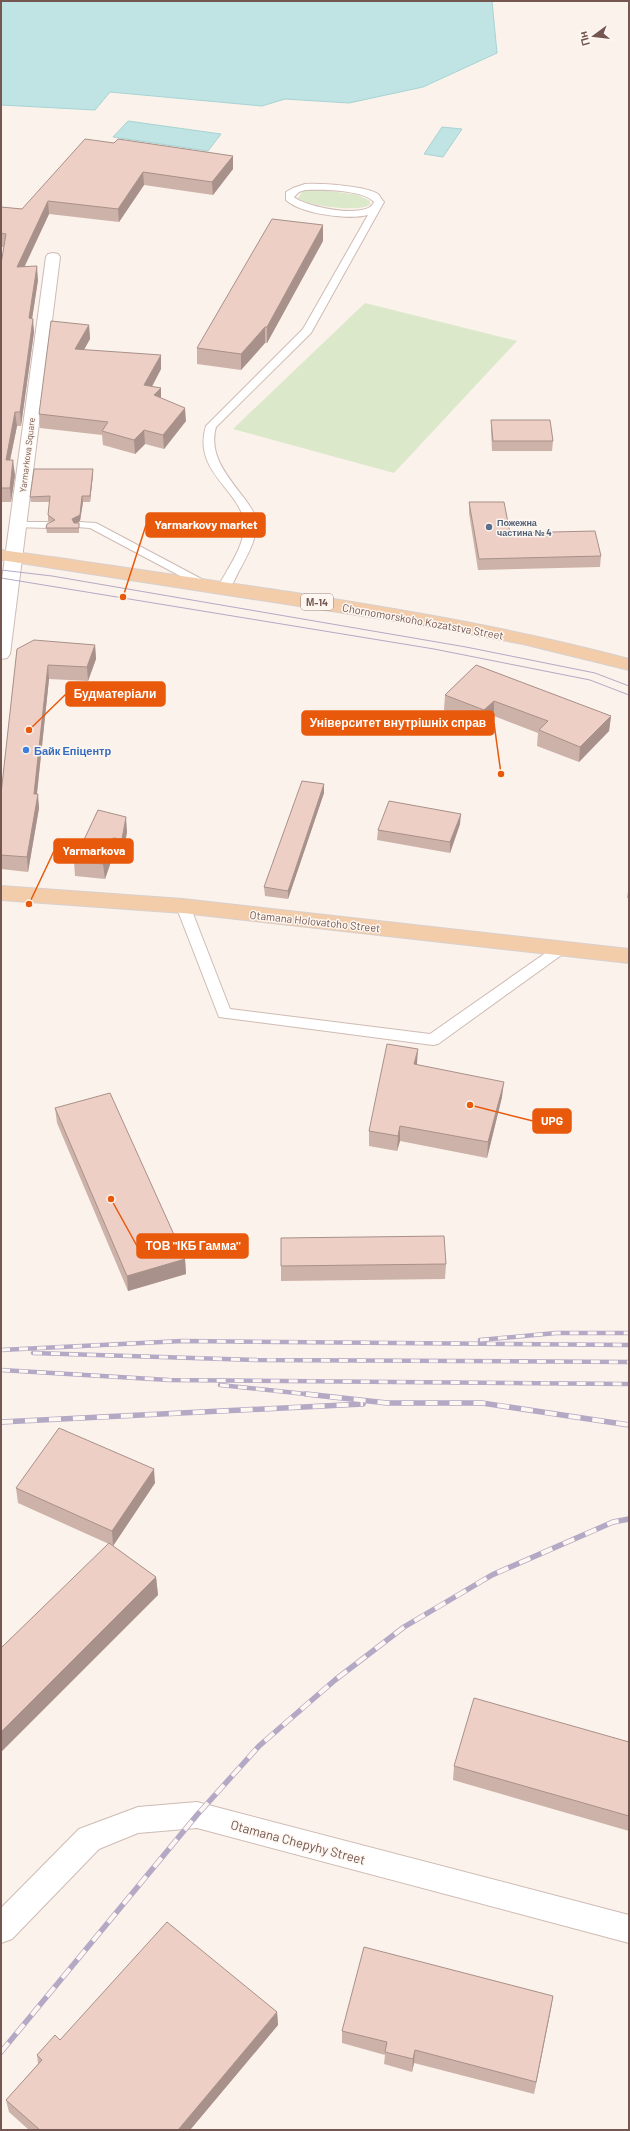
<svg xmlns="http://www.w3.org/2000/svg" width="630" height="2131" font-family="Barlow,sans-serif">
  <style>
    .green { fill: #dbe8ca }
    .water { fill: #c0e3e3; stroke: #a7d4d4 }
    .lines { fill: none; stroke-linecap: round; stroke-linejoin: round }
    .lane-casing { stroke: #cebbb4; stroke-width: 2 }
    .street-casing { stroke: #cebbb4; stroke-width: 2 }
    .primary-casing { stroke: #d8d0ce; stroke-width: 2 }
    .lane { fill: #fff; fill-rule: evenodd }
    .street { fill: #fff; fill-rule: evenodd }
    .primary { fill: #f3ccaa; fill-rule: evenodd }
    .tram { stroke: #b4a9c5; stroke-width: 1 }
    .rail-far1-casing { stroke: #b4a9c5; stroke-width: 4.5 }
    .rail-casing { stroke: #b4a9c5; stroke-width: 5.5 }
    .rail-far1 { stroke: #fef7f1; stroke-width: 3; stroke-dasharray: 9; stroke-linecap: butt }
    .rail { stroke: #fef7f1; stroke-width: 4; stroke-dasharray: 12; stroke-linecap: butt }
    .wall { fill: #cdb2a9 }
    .shaded-wall { fill: #a7918a }
    .building { fill: #eecfc5; stroke: #a7918a }
    .service-dot { fill: #5c6f8a; stroke: #fef7f1; stroke-width: 1.5 }
    .shop-dot { fill: #3f7fe0; stroke: #fef7f1; stroke-width: 1.5 }
    .labels { text-anchor: middle; dominant-baseline: central; stroke-width: 3; stroke-linejoin: round; paint-order: stroke }
    .far-street-label { font-size: 9px; fill: #745750; stroke: #fef7f1 }
    .far-service-label { font-size: 9px; font-weight: bold; fill: #4e5e75; stroke: #fef7f1; text-anchor: start }
    .shield { fill: #fef7f1; stroke: #9d8780; stroke-width: 1 }
    .shield-label { font-size: 10px; font-weight: bold; fill: #745750 }
    .street-label { font-size: 11px; fill: #745750; stroke: #fef7f1 }
    .shop-label { font-size: 11px; font-weight: bold; fill: #366cbe; stroke: #fef7f1; text-anchor: start }
    .near-street-label { font-size: 13px; fill: #745750; stroke: #fef7f1 }
    .leader { fill: none; stroke: #e8590c; stroke-width: 1.5 }
    .callout-dot { fill: #e8590c; stroke: #fef7f1; stroke-width: 1.5 }
    .callout { fill: #e8590c; stroke: #e8590c; stroke-width: 1.5 }
    .callout-label { font-size: 12px; text-anchor: middle; font-weight: bold; fill: #fff }
  </style>
  <rect width="100%" height="100%" fill="#fbf2eb"/>
  <!-- green -->
  <path class="green" d="M 316,189 L 358,195 L 370,201 L 370,204 C 363,213 306,206 298,198 L 303,191 Z
    M 365,303 L 517,341 L 394,473 L 233,429 Z"/>
  <!-- water -->
  <path class="water" d="M 1,1 L 492,1 L 497,53 L 423,87 L 349,103 L 285,99 L 262,106 L 110,92 L 95,110 L 1,105 Z
    M 128,121 L 221,134 L 208,151 L 113,137 Z
    M 442,127 L 462,129 L 443,157 L 424,154 Z"/>
  <g class="lines">
    <defs>
      <path id="lane" d="M 305,184 C 320,183 367,186 378,194 C 380,196 382,200 384,202 L 311,333 L 216,427 C 208,455 228,477 244,498 C 249,505 255,512 256,520 C 258,537 248,554 240,569 C 236,576 232,589 224,591 L 218,587 C 227,569 243,549 244,528 C 247,493 191,474 206,426 L 303,329 L 368,215 C 348,220 301,214 286,200 L 286,192 L 293,188 ZM 305,190 C 321,189 364,190 374,202 C 368,220 305,207 294,197 L 299,192 Z
        M 18,522 L 48,522 L 54,525 L 48,528 L 14,527 L 12,525 Z
        M 80,522 L 96,523 L 211,584 L 209,587 L 201,587 L 90,528 L 76,527 L 74,525 Z
        M 183,901 L 188,903 L 190,906 L 230,1009 L 430,1034 L 557,945 L 567,945 L 569,948 L 567,951 L 438,1044 L 433,1045 L 219,1017 L 176,906 L 178,903 Z"/>
      <path id="street" d="M 53,253 L 58,254 L 60,257 L 10,654 L 7,658 L 1,659 L 1,587 L 46,257 L 48,254 Z
        M 197,1802 L 629,1915 L 629,1943 L 197,1828 L 138,1833 L 99,1849 L 12,1939 L 1,1943 L 1,1908 L 79,1829 L 138,1807 Z"/>
      <path id="primary" d="M 1,550 C 97,563 193,578 290,592 C 404,610 518,629 629,659 L 629,670 L 523,644 L 415,624 L 1,560 Z
        M 1,886 L 183,899 L 629,949 L 629,963 L 183,913 L 1,900 Z"/>
    </defs>
    <!-- lane casing -->
    <use href="#lane" class="lane-casing"/>
    <!-- street casing -->
    <use href="#street" class="street-casing"/>
    <!-- primary casing -->
    <use href="#primary" class="primary-casing"/>
    <!-- lane -->
    <use href="#lane" class="lane"/>
    <!-- street -->
    <use href="#street" class="street"/>
    <!-- primary -->
    <use href="#primary" class="primary"/>
    <!-- tram -->
    <path class="tram" d="M 1,570 L 52,576 L 466,647 L 595,673 L 629,686
      M 1,578 L 434,649 L 590,680 L 629,695"/>
    <defs>
      <path id="rail-far1" d="M 480,1340 L 556,1333 L 629,1333
        M 1,1350 L 182,1341 L 629,1345
        M 33,1353 L 257,1360 L 629,1362
        M 1,1370 L 169,1380 L 629,1384
        M 220,1385 L 315,1395"/>
      <path id="rail" d="M 306,1394 L 387,1403 L 482,1403 L 629,1425
        M 1,1422 L 363,1404
        M 1,2052 L 197,1815 L 259,1746 L 335,1680 L 404,1627 L 492,1575 L 613,1522 L 629,1519"/>
    </defs>
    <!-- rail-far1 casing -->
    <use href="#rail-far1" class="rail-far1-casing"/>
    <!-- rail casing -->
    <use href="#rail" class="rail-casing"/>
    <!-- rail-far1 -->
    <use href="#rail-far1" class="rail-far1"/>
    <!-- rail -->
    <use href="#rail" class="rail"/>
  </g>
  <!-- wall -->
  <path class="wall" d="M 114,143 L 233,156 L 233,169 L 213,195 L 144,185 L 119,222 L 49,214 L 25,266 L 38,280 L 32,319 L 34,332 L 21,426 L 17,426 L 10,460 L 15,475 L 11,502 L 2,502 L 1,509 L 1,264 L 4,247 L 1,247 L 1,207 L 22,209 Z
    M 323,241 L 267,343 L 265,343 L 241,370 L 197,364 L 197,348 Z
    M 89,325 L 90,339 L 84,350 L 161,369 L 152,387 L 161,388 L 161,398 L 186,421 L 164,449 L 145,444 L 135,454 L 103,445 L 102,435 L 40,428 L 39,414 Z
    M 491,420 L 553,441 L 552,451 L 492,451 L 491,430 Z
    M 93,474 L 90,502 L 83,502 L 80,521 L 76,523 L 79,523 L 79,533 L 47,533 L 46,528 L 51,522 L 48,521 L 48,515 L 50,502 L 31,502 L 30,497 Z
    M 469,502 L 510,533 L 601,556 L 600,567 L 478,570 L 469,513 Z
    M 95,645 L 96,659 L 88,681 L 49,679 L 37,794 L 39,808 L 28,872 L 1,869 L 1,794 L 17,649 Z
    M 476,665 L 611,716 L 609,731 L 579,762 L 537,746 L 538,733 L 494,716 L 483,725 L 444,710 L 445,695 Z
    M 324,784 L 324,793 L 288,899 L 265,896 L 264,887 Z
    M 98,810 L 127,832 L 123,854 L 114,853 L 105,879 L 75,876 L 74,861 Z
    M 460,824 L 450,853 L 377,840 L 378,830 Z
    M 629,885 L 629,898 L 627,898 Z
    M 417,1065 L 502,1097 L 487,1158 L 400,1141 L 397,1151 L 369,1146 L 369,1131 Z
    M 55,1108 L 185,1259 L 186,1274 L 128,1291 L 57,1123 Z
    M 281,1238 L 446,1264 L 445,1279 L 281,1281 Z
    M 155,1483 L 113,1546 L 156,1577 L 158,1595 L 1,1752 L 1,1648 L 109,1544 L 18,1503 L 16,1488 Z
    M 629,1742 L 629,1831 L 453,1780 L 454,1766 Z
    M 553,1996 L 534,2094 L 414,2063 L 412,2072 L 384,2064 L 385,2055 L 342,2043 L 342,2031 Z
    M 277,2012 L 278,2025 L 190,2130 L 29,2130 L 9,2112 L 6,2100 L 38,2064 L 37,2055 L 60,2040 Z"/>
  <!-- shaded-wall -->
  <path class="shaded-wall" d="M 233,156 L 233,169 L 213,195 L 212,182 Z
    M 143,172 L 144,185 L 119,222 L 118,209 Z
    M 48,201 L 49,214 L 18,280 L 17,267 Z
    M 323,225 L 323,241 L 267,343 L 267,327 Z
    M 37,266 L 38,280 L 30,332 L 29,318 Z
    M 33,319 L 34,332 L 21,426 L 20,412 Z
    M 89,325 L 90,339 L 76,363 L 75,349 Z
    M 265,327 L 265,343 L 241,370 L 241,354 Z
    M 161,355 L 161,369 L 145,399 L 144,385 Z
    M 161,388 L 161,402 L 154,395 Z
    M 185,408 L 186,421 L 164,449 L 163,435 Z
    M 15,412 L 17,426 L 7,475 L 6,460 Z
    M 144,430 L 145,444 L 135,454 L 134,440 Z
    M 13,460 L 15,475 L 11,502 L 10,488 Z
    M 93,469 L 93,474 L 90,502 L 90,496 Z
    M 1,490 L 2,502 L 1,509 Z
    M 82,496 L 83,502 L 80,521 L 73,525 L 72,519 Z
    M 95,645 L 96,659 L 88,681 L 87,667 Z
    M 48,665 L 49,679 L 36,802 L 38,794 L 39,808 L 28,872 L 27,857 Z
    M 494,701 L 494,716 L 483,725 L 484,710 Z
    M 611,716 L 609,731 L 579,762 L 580,747 Z
    M 324,784 L 324,793 L 288,899 L 288,891 Z
    M 461,814 L 460,824 L 450,853 L 450,842 Z
    M 126,817 L 127,832 L 123,854 L 122,839 Z
    M 113,838 L 114,853 L 105,879 L 103,864 Z
    M 418,1049 L 417,1064 L 413,1080 L 414,1064 Z
    M 504,1082 L 502,1097 L 487,1158 L 488,1142 Z
    M 400,1126 L 400,1141 L 397,1151 L 398,1136 Z
    M 185,1259 L 186,1274 L 128,1291 L 127,1276 Z
    M 154,1469 L 155,1483 L 113,1546 L 112,1531 Z
    M 156,1577 L 158,1595 L 1,1752 L 1,1732 Z
    M 553,1996 L 551,2009 L 534,2094 L 536,2082 Z
    M 277,2012 L 278,2025 L 190,2130 L 178,2130 Z
    M 415,2050 L 414,2063 L 412,2072 L 413,2059 Z"/>
  <!-- building -->
  <path class="building" d="M 85,139 L 114,143 L 118,139 L 233,156 L 212,182 L 143,172 L 118,209 L 48,201 L 17,267 L 37,266 L 29,318 L 33,319 L 20,412 L 15,412 L 6,460 L 13,460 L 10,488 L 1,488 L 1,264 L 6,234 L 1,233 L 1,207 L 22,209 Z
    M 272,219 L 323,225 L 267,327 L 265,327 L 241,354 L 197,348 Z
    M 51,321 L 89,325 L 75,349 L 161,355 L 144,385 L 161,388 L 154,395 L 185,408 L 163,435 L 144,430 L 134,440 L 102,431 L 108,422 L 39,414 Z
    M 491,420 L 550,420 L 553,441 L 493,441 Z
    M 34,469 L 93,469 L 90,496 L 82,496 L 80,515 L 72,519 L 74,523 L 79,523 L 79,528 L 46,528 L 47,524 L 55,520 L 48,515 L 50,496 L 30,497 Z
    M 469,502 L 504,502 L 510,533 L 595,531 L 601,556 L 479,559 Z
    M 34,640 L 95,645 L 87,667 L 48,665 L 34,794 L 38,794 L 27,857 L 1,855 L 1,794 L 17,649 Z
    M 476,665 L 611,716 L 580,747 L 539,730 L 548,721 L 494,701 L 484,710 L 445,695 Z
    M 302,781 L 324,784 L 288,891 L 264,887 Z
    M 389,801 L 461,814 L 450,842 L 378,830 Z
    M 98,810 L 126,817 L 122,839 L 113,838 L 103,864 L 74,861 Z
    M 387,1044 L 418,1049 L 414,1064 L 504,1082 L 488,1142 L 400,1126 L 398,1136 L 369,1131 Z
    M 110,1093 L 185,1259 L 127,1276 L 55,1108 Z
    M 444,1236 L 446,1264 L 281,1266 L 281,1238 Z
    M 59,1428 L 154,1469 L 112,1531 L 16,1488 Z
    M 109,1543 L 156,1577 L 1,1732 L 1,1648 Z
    M 474,1698 L 629,1742 L 629,1816 L 454,1766 Z
    M 167,1922 L 277,2012 L 178,2130 L 40,2130 L 6,2100 L 42,2060 L 37,2055 L 55,2035 L 60,2040 Z
    M 364,1947 L 553,1996 L 536,2082 L 415,2050 L 413,2059 L 385,2052 L 387,2042 L 342,2031 Z"/>
  <!-- markers -->
  <circle class="service-dot" cx="489" cy="527" r="4"/>
  <circle class="shop-dot" cx="26" cy="750" r="4"/>
  <g class="labels">
    <!-- far-street labels -->
    <g class="far-street-label">
      <text transform="translate(27 455) rotate(-83)">Yarmarkova Square</text>
    </g>
    <!-- far-service labels -->
    <g class="far-service-label">
      <text x="497" y="522">Пожежна<tspan x="497" dy="10">частина № 4</tspan></text>
    </g>
    <!-- shield labels -->
    <rect class="shield" x="301" y="594" width="32" height="16" rx="3"/>
    <g class="shield-label">
      <text x="317" y="602">М-14</text>
    </g>
    <!-- street labels -->
    <g class="street-label">
      <text transform="translate(423 621) rotate(10)">Chornomorskoho Kozatstva Street</text>
      <text transform="translate(315 921) rotate(6)">Otamana Holovatoho Street</text>
    </g>
    <!-- shop labels -->
    <g class="shop-label">
      <text x="34" y="750">Байк Епіцентр</text>
    </g>
    <!-- near-street labels -->
    <g class="near-street-label">
      <text transform="translate(298 1842) rotate(15)">Otamana Chepyhy Street</text>
    </g>
  </g>
  <!-- callouts -->
  <path class="leader" d="M123 597L146 525M29 730L66 694M501 774L494 723M29 904L54 851M470 1105L533 1121M111 1199L137 1246"/>
  <g class="callout-dot">
    <circle cx="123" cy="597" r="4"/>
    <circle cx="29" cy="730" r="4"/>
    <circle cx="501" cy="774" r="4"/>
    <circle cx="29" cy="904" r="4"/>
    <circle cx="470" cy="1105" r="4"/>
    <circle cx="111" cy="1199" r="4"/>
  </g>
  <g class="callout">
    <rect x="146" y="513" width="119" height="24" rx="4"/>
    <rect x="66" y="682" width="99" height="24" rx="4"/>
    <rect x="302" y="711" width="192" height="24" rx="4"/>
    <rect x="54" y="839" width="79" height="24" rx="4"/>
    <rect x="533" y="1109" width="38" height="24" rx="4"/>
    <rect x="137" y="1234" width="111" height="24" rx="4"/>
  </g>
  <g class="callout-label">
    <text x="206" y="529">Yarmarkovy market</text>
    <text x="115" y="698">Будматеріали</text>
    <text x="398" y="727">Університет внутрішніх справ</text>
    <text x="94" y="855">Yarmarkova</text>
    <text x="552" y="1125">UPG</text>
    <text x="193" y="1250">ТОВ "ІКБ Гамма"</text>
  </g>
  <!-- border -->
  <rect width="630" height="2131" fill="none" stroke="#745750" stroke-width="4"/>
  <!-- north arrow -->
  <g transform="translate(594 36) rotate(255)" stroke="#fef7f1" stroke-width="3" paint-order="stroke">
  <path d="M0-3L7 15L0 10L-7 15Z" fill="#745750"/>
  <text y="-6" font-size="11" font-weight="bold" text-anchor="middle" fill="#745750">Пн</text>
  </g>
</svg>
